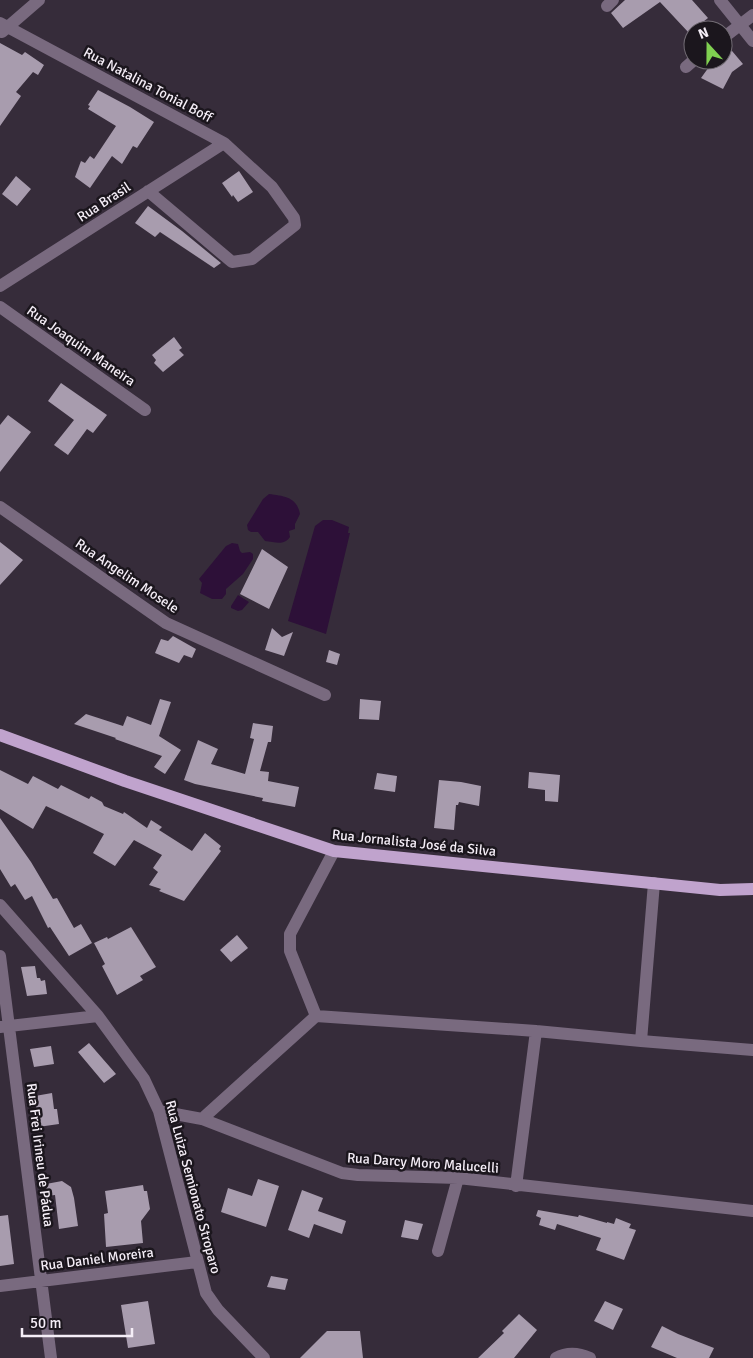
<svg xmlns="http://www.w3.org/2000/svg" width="753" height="1358" font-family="Signika,sans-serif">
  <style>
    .water { fill: #2d1038 }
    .building { fill: #a89cae }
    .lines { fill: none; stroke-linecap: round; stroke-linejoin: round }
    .minor { stroke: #796a7f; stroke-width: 12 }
    .major { stroke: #c0a3cd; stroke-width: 12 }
    .labels { text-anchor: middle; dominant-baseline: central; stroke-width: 5; stroke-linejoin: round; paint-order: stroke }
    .street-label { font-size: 14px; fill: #f5eef7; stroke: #1b161d }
  </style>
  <rect width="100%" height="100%" fill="#362c3a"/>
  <!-- water -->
  <path class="water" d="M 269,494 C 284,496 297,497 300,514 L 295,524 L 295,529 L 289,531 L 290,537 C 284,546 275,542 265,541 L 258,532 L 251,532 L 248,530 L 247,525 L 263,499 Z
    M 323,520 L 332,520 L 349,527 L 348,533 L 350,533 L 326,634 L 288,621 L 315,526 Z
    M 232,543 L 238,544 L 240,551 L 242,553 L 250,552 L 253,554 L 253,559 L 243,574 L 226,589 L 226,594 L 222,599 L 212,599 L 200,593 L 202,583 L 199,579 L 226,546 Z
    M 238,595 L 249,602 L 242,610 L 238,611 L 231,608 L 231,606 Z"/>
  <!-- building -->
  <path class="building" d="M 625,0 L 692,0 L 708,18 L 689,33 L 660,2 L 623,28 L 611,13 Z
    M 0,43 L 22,55 L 25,52 L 44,65 L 38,75 L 33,72 L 16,92 L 21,96 L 0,126 Z
    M 727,45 L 743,64 L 732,72 L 723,89 L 701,78 L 714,60 L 723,60 L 723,46 Z
    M 98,90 L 130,107 L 154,122 L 137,148 L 133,146 L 122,164 L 112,156 L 90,188 L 75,177 L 81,161 L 85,163 L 90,156 L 94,159 L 116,126 L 88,109 L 90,106 L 88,105 Z
    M 239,171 L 253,192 L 238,202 L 233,195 L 232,197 L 222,183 Z
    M 16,176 L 31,189 L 17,206 L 2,194 Z
    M 148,206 L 182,231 L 221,263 L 214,268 L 160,232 L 155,237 L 135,223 Z
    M 174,337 L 182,348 L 179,350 L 184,355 L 163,372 L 154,363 L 156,360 L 152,355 Z
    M 61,383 L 107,415 L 93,433 L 87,429 L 68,455 L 54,445 L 74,420 L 48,401 Z
    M 8,415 L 31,432 L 0,472 L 0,425 Z
    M 0,542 L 23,560 L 0,585 Z
    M 262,549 L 288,567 L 269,609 L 240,594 Z
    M 272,628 L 282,637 L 293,632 L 284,656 L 265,650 Z
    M 173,636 L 196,649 L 192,658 L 184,655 L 179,663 L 155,653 L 161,639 L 168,641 Z
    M 329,650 L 340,654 L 337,665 L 326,662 Z
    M 160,699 L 171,702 L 159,736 L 181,750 L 165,774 L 154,767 L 162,756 L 115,739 L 116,738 L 74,724 L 86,714 L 123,726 L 127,716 L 151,725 Z
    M 360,699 L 381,701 L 379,720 L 359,719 Z
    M 253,723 L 273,726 L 271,742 L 268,742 L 260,771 L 269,772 L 268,781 L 299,787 L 295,807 L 262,801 L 263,798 L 195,784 L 184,780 L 198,740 L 218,749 L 211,764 L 245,774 L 254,739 L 250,738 Z
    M 0,770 L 28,784 L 33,776 L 58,789 L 61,785 L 89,799 L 91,796 L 102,802 L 104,806 L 123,814 L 124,812 L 147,828 L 151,820 L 162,827 L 159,830 L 192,851 L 205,833 L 221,846 L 219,849 L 221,851 L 184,901 L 159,891 L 161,889 L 149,885 L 158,872 L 153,868 L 162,855 L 134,840 L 115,866 L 93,853 L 104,834 L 82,823 L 46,806 L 33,829 L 0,809 Z
    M 529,772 L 560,775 L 558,802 L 545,801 L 545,790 L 528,788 Z
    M 377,773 L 397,776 L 395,792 L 374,789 Z
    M 439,780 L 461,782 L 481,786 L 479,806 L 459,802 L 458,805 L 456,805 L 454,830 L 434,828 Z
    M 0,818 L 31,862 L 53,899 L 57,898 L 74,928 L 81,924 L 92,943 L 69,956 L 50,927 L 48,928 L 32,896 L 25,900 L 15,884 L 11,887 L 0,869 Z
    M 131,927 L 156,967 L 140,976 L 143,980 L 117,995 L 102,966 L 105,964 L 94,943 L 107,937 L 108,939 Z
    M 237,935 L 248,948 L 231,962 L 220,950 Z
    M 35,966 L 37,978 L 40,978 L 41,981 L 45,980 L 47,994 L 27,996 L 21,967 Z
    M 89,1043 L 116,1074 L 104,1083 L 78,1052 Z
    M 51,1046 L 54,1064 L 34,1067 L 30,1049 Z
    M 52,1093 L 54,1109 L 57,1109 L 59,1124 L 38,1127 L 35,1096 Z
    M 258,1179 L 279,1186 L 266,1227 L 221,1212 L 228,1188 L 252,1196 Z
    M 62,1181 L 71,1187 L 74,1198 L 78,1226 L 59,1229 L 55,1195 L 47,1196 L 46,1184 Z
    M 143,1185 L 144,1191 L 147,1191 L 150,1209 L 141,1221 L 143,1243 L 106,1247 L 104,1214 L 108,1213 L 105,1191 Z
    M 302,1190 L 323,1198 L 318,1211 L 346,1221 L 342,1234 L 314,1224 L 309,1238 L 288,1230 Z
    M 538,1210 L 578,1217 L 579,1215 L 607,1223 L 607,1222 L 614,1224 L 616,1218 L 631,1224 L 629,1228 L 636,1230 L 624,1260 L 596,1250 L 601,1238 L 557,1224 L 555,1230 L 539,1225 L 541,1218 L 536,1216 Z
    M 8,1215 L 14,1264 L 0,1266 L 0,1216 Z
    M 405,1220 L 423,1224 L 418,1240 L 401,1237 Z
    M 271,1276 L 288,1279 L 285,1290 L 267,1287 Z
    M 148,1301 L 155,1344 L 128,1348 L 121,1305 Z
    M 605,1301 L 623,1309 L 613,1330 L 594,1321 Z
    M 519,1314 L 537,1330 L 514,1358 L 478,1358 L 504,1333 L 502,1331 Z
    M 662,1326 L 678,1334 L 714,1348 L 709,1358 L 677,1358 L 651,1347 Z
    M 327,1331 L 360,1331 L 363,1358 L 300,1358 Z"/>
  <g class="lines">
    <!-- minor -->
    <path class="minor" d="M 720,0 L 753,41
      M 607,6 L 613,0
      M 0,23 L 224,143 L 272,187 L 294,218 L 295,225 L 252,259 L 232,262 L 148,191
      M 2,32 L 39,0
      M 723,38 L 753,15
      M 686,67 L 694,60
      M 0,286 L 224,143
      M 0,307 L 145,410
      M 0,507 L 166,623 L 325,695
      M 0,905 L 98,1016 L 144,1079 L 159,1111 L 206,1293 L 218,1310 L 264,1358
      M 0,956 L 51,1358
      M 316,1016 L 290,951 L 290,934 L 334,851
      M 0,1027 L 98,1016
      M 641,1041 L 654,883
      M 159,1111 L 202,1119 L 342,1173 L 358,1175 L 458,1178 L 753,1211
      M 202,1119 L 316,1016 L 536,1031 L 641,1041 L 753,1050
      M 516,1186 L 536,1031
      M 438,1251 L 458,1178
      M 0,1286 L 197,1262
      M 556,1358 C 567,1352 579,1353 590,1358"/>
    <!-- major -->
    <path class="major" d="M 0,735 L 125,781 L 334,851 L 720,890 L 753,889"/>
  </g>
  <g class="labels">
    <!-- street labels -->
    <g class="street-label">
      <text transform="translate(148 85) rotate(28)">Rua Natalina Tonial Boff</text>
      <text transform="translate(104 202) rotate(-33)">Rua Brasil</text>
      <text transform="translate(81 346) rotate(35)">Rua Joaquim Maneira</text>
      <text transform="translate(127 576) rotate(34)">Rua Angelim Mosele</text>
      <text transform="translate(414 843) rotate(6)">Rua Jornalista José da Silva</text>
      <text transform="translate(40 1155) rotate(83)">Rua Frei Irineu de Pádua</text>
      <text transform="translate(423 1163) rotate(4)">Rua Darcy Moro Malucelli</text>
      <text transform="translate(193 1187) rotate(75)">Rua Luiza Semionato Stroparo</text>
      <text transform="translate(97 1259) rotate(-7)">Rua Daniel Moreira</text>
    </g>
  </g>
  <!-- north arrow -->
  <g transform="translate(708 45) rotate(339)"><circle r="24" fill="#1b161d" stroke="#726c74"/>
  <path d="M0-4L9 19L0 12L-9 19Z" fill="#80d051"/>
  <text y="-8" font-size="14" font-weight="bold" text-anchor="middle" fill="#f5eef7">N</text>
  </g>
  <!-- scale -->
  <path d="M22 1328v8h110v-8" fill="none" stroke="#f5eef7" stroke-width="2.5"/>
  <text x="30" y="1328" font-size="15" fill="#f5eef7" stroke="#1b161d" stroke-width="4" paint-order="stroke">50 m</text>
</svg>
